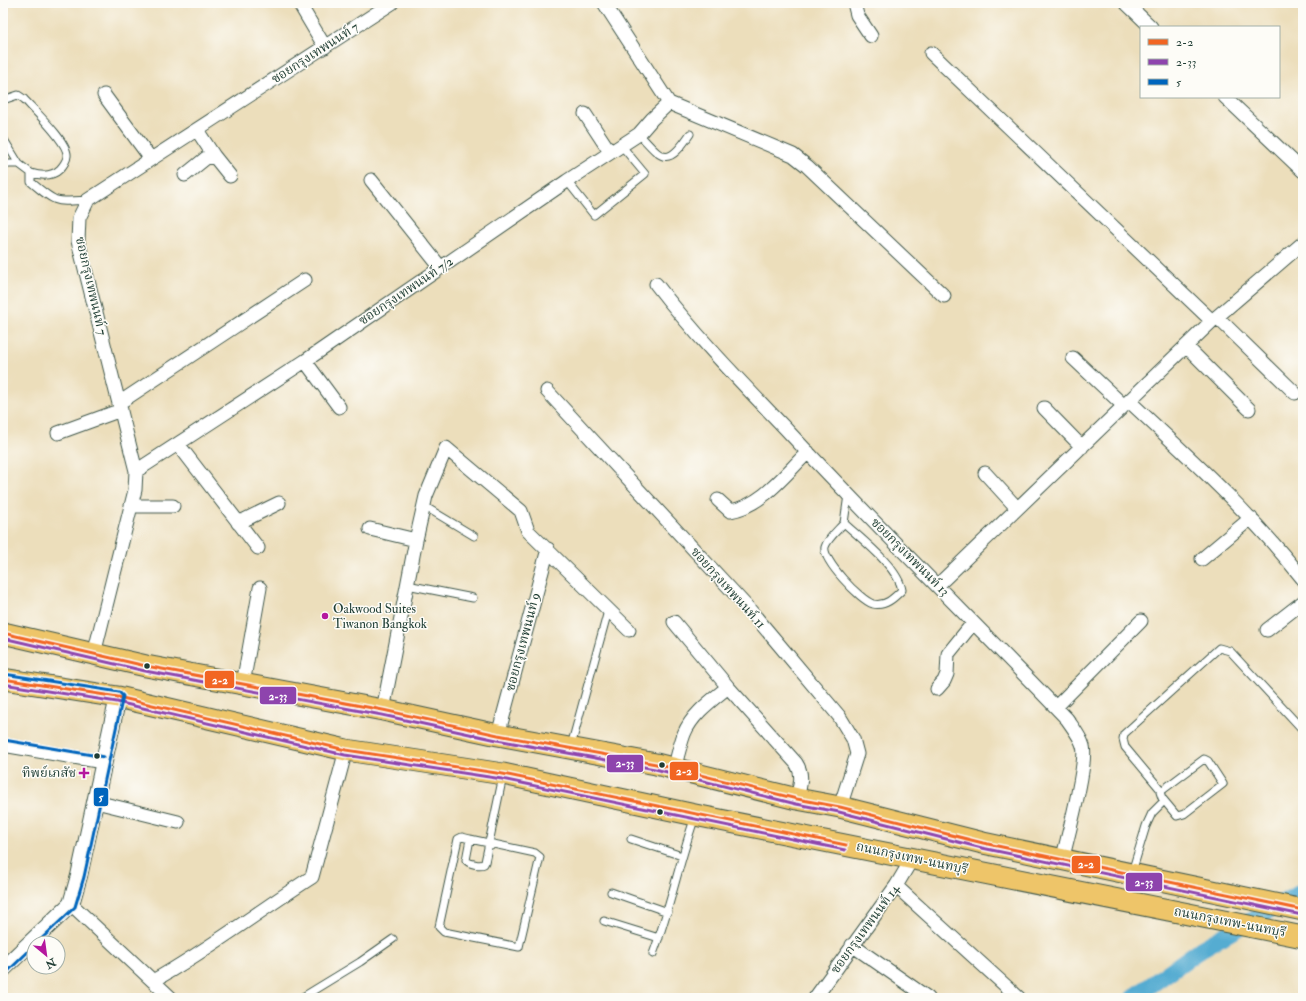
<svg xmlns="http://www.w3.org/2000/svg" width="1306" height="1001" font-family="'IM FELL Double Pica','Noto Serif Thai',serif">
  <style>
    .lines { fill: none; stroke-linecap: round; stroke-linejoin: round }
    .canal { stroke: #54acd1; stroke-width: 17 }
    .service-casing { stroke: #3e5548; stroke-width: 9 }
    .minor-casing { stroke: #3e5548; stroke-width: 15 }
    .tertiary-casing { stroke: #3e5548; stroke-width: 18 }
    .primary-casing { stroke: #3e5548; stroke-width: 23 }
    .service { stroke: #fff; stroke-width: 7 }
    .minor { stroke: #fff; stroke-width: 13 }
    .tertiary { stroke: #fff; stroke-width: 16 }
    .primary { stroke: #eec569; stroke-width: 21 }
    .bus-1-casing { stroke: #fdfcf7; stroke-width: 6 }
    .bus-2-casing { stroke: #fdfcf7; stroke-width: 6 }
    .bus-3-casing { stroke: #fdfcf7; stroke-width: 6 }
    .bus-1 { stroke: #f26522; stroke-width: 3 }
    .bus-2 { stroke: #8e44ad; stroke-width: 3 }
    .bus-3 { stroke: #0065bd; stroke-width: 3 }
    .poi-dot { fill: #b5179e; stroke: #fdfcf7; stroke-width: 1.5 }
    .bus-dot { fill: #1f3d34; stroke: #fdfcf7; stroke-width: 1.5 }
    .labels { text-anchor: middle; dominant-baseline: central; stroke-width: 3; stroke-linejoin: round; paint-order: stroke }
    .street-label { font-size: 13px; fill: #1f3d34; stroke: #fdfcf7 }
    .poi-label { font-size: 13px; fill: #1f3d34; stroke: #fdfcf7; text-anchor: start }
    .line-badge { stroke: #fdfcf7; stroke-width: 1.5 }
    .badge-label { font-size: 11px; text-anchor: middle; font-weight: bold; fill: #fff }
  </style>
  <rect width="100%" height="100%" fill="#fdfcf7"/>
  <filter id="ink" filterUnits="userSpaceOnUse"><feTurbulence type="fractalNoise" baseFrequency=".025" numOctaves="2"/><feDisplacementMap in="SourceGraphic" scale="8" xChannelSelector="R" yChannelSelector="G"/><feConvolveMatrix kernelMatrix="1 2 1 2 8 2 1 2 1" color-interpolation-filters="sRGB"/></filter>
  <filter id="wash" filterUnits="userSpaceOnUse"><feTurbulence type="fractalNoise" baseFrequency=".012" numOctaves="4" result="noise"/><feDisplacementMap in="SourceGraphic" scale="16" xChannelSelector="R" yChannelSelector="G"/><feGaussianBlur stdDeviation="0.9" result="paint"/><feColorMatrix in="noise" values="0 0 0 0 0 0 0 0 0 0 0 0 0 0 0 0 0 1.4 0 .05"/><feComposite in="paint" operator="in"/></filter>
  <g filter="url(#wash)">
    <rect width="100%" height="100%" fill="#ecdebb"/>
    <g class="lines">
      <!-- canal -->
      <path class="canal" d="M 1133,998 L 1201,949 L 1303,891"/>
    </g>
  </g>
  <g filter="url(#ink)">
    <g class="lines">
      <defs>
        <path id="service" d="M 3,100 L 18,95 L 24,99 C 34,110 69,143 67,156 C 67,160 63,166 60,169 C 52,177 41,176 31,173
          M 639,134 C 663,160 667,168 690,134
          M 3,138 L 19,164
          M 3,164 L 19,164 L 31,173 L 31,182 C 57,204 55,202 88,200
          M 567,181 L 594,215 L 645,174 L 621,145
          M 424,506 L 474,536
          M 844,523 C 839,529 827,539 825,547 C 822,560 860,600 873,604 C 885,607 894,598 902,590 C 898,567 861,539 844,523 L 848,495
          M 407,585 L 473,598
          M 571,746 L 608,611
          M 1204,759 L 1208,761 L 1223,784 L 1184,814 L 1177,816 L 1162,798 L 1160,792 Z
          M 1161,790 L 1125,747 L 1123,739 L 1124,734 L 1219,648 L 1230,651 L 1303,730
          M 470,839 L 462,837 L 458,839 L 439,927 L 444,932 L 519,947 L 540,857 L 535,853 L 470,839 L 466,860 C 469,864 480,866 484,864 L 485,862 L 503,776
          M 631,839 L 682,856
          M 1132,872 L 1146,826 L 1152,813 L 1164,801
          M 611,892 L 668,912
          M 604,921 L 659,938
          M 653,954 C 670,909 679,862 695,817
          M 301,998 L 360,962 L 393,939"/>
        <path id="minor" d="M 299,3 L 325,47
          M 604,3 L 669,103 L 793,155 L 807,166 L 944,296
          M 854,3 L 857,15 L 871,36
          M 1126,3 L 1151,27
          M 931,53 L 1212,321
          M 104,95 L 151,159
          M 1225,97 L 1303,171
          M 585,114 L 610,152
          M 197,130 L 214,156
          M 185,175 L 206,158 L 214,156 L 230,176
          M 371,180 L 441,268
          M 656,284 C 695,335 740,381 785,428 C 877,527 974,622 1067,719 C 1073,728 1080,736 1083,746 C 1088,763 1067,839 1062,861
          M 1217,317 L 1295,393
          M 1186,346 L 1249,409
          M 1073,358 L 1124,406
          M 305,361 L 339,407
          M 547,391 L 749,609 L 839,716 L 853,739 L 857,754 L 840,807
          M 1129,401 C 1191,459 1250,512 1303,579
          M 119,403 L 305,280
          M 1044,408 L 1082,447
          M 58,433 L 121,410
          M 178,444 L 258,548
          M 136,471 L 305,361 L 567,181 L 639,134 L 652,119 L 669,103
          M 985,473 L 1017,508
          M 718,500 L 730,511 C 762,506 785,474 808,452
          M 131,506 L 173,506
          M 238,523 L 279,503
          M 370,529 L 416,540 L 383,710
          M 416,540 L 426,496 L 446,448 L 521,511 L 528,531 L 629,630
          M 1202,559 L 1251,518
          M 938,585 L 1212,321 L 1303,243
          M 674,622 L 728,687 L 796,763 C 804,775 800,785 797,799
          M 1267,630 L 1303,602
          M 94,654 L 135,490 L 136,471 L 78,241 L 79,218 L 88,200 L 392,3
          M 243,684 L 260,588
          M 937,689 L 944,681 L 947,674 L 948,654 L 973,623
          M 1056,707 L 1141,621
          M 498,735 L 548,549
          M 3,745 L 103,762
          M 674,770 C 677,758 680,745 684,734 C 692,714 712,700 728,687
          M 96,802 L 178,822
          M 896,886 L 1019,998
          M 71,904 L 171,998
          M 852,945 L 928,998
          M 153,981 C 208,950 259,911 312,877 L 346,750
          M 815,998 L 896,886 L 912,859"/>
        <path id="tertiary" d="M 3,969 L 71,904 L 79,876 L 118,697"/>
        <path id="primary" d="M 3,633 L 146,666 L 383,710 L 498,735 L 656,764 L 797,799 L 840,807 L 983,843 L 1303,910
          M 3,679 L 118,697 L 346,750 L 503,774 L 695,815 L 1303,937"/>
      </defs>
      <!-- service casing -->
      <use href="#service" class="service-casing"/>
      <!-- minor casing -->
      <use href="#minor" class="minor-casing"/>
      <!-- tertiary casing -->
      <use href="#tertiary" class="tertiary-casing"/>
      <!-- primary casing -->
      <use href="#primary" class="primary-casing"/>
      <!-- service -->
      <use href="#service" class="service"/>
      <!-- minor -->
      <use href="#minor" class="minor"/>
      <!-- tertiary -->
      <use href="#tertiary" class="tertiary"/>
      <!-- primary -->
      <use href="#primary" class="primary"/>
      <defs>
        <path id="bus-1" d="M 3,633 L 146,666 L 383,710 L 498,735 L 656,764 L 797,799 L 840,807 L 983,843 L 1303,910
          M 3,679 L 118,697 L 346,750 L 503,774 L 846,845"/>
        <path id="bus-2" d="M 3,638 L 145,671 L 382,715 L 497,740 L 655,769 L 796,804 L 839,812 L 982,848 L 1302,915
          M 3,684 L 117,702 L 345,755 L 502,779 L 845,850"/>
        <path id="bus-3" d="M 4,674 L 119,692 L 123,696 L 84,877 L 75,907 L 37,943
          M 4,740 L 104,757
          M 6,973 L 34,946"/>
      </defs>
      <!-- bus-1 casing -->
      <use href="#bus-1" class="bus-1-casing"/>
      <!-- bus-2 casing -->
      <use href="#bus-2" class="bus-2-casing"/>
      <!-- bus-3 casing -->
      <use href="#bus-3" class="bus-3-casing"/>
      <!-- bus-1 -->
      <use href="#bus-1" class="bus-1"/>
      <!-- bus-2 -->
      <use href="#bus-2" class="bus-2"/>
      <!-- bus-3 -->
      <use href="#bus-3" class="bus-3"/>
    </g>
  </g>
  <!-- markers -->
  <g class="poi-dot">
    <circle cx="325" cy="616" r="4"/>
    <path d="M82 767h4v4h4v4h-4v4h-4v-4h-4v-4h4z"/>
  </g>
  <g class="bus-dot">
    <circle cx="147" cy="666" r="3.5"/>
    <circle cx="97" cy="756" r="3.5"/>
    <circle cx="662" cy="765" r="3.5"/>
    <circle cx="660" cy="812" r="3.5"/>
  </g>
  <g class="labels">
    <!-- street labels -->
    <g class="street-label">
      <text transform="translate(315 53) rotate(-33)">ซอยกรุงเทพนนท์ 7</text>
      <text transform="translate(91 286) rotate(77)">ซอยกรุงเทพนนท์ 7</text>
      <text transform="translate(406 291) rotate(-34)">ซอยกรุงเทพนนท์ 7/2</text>
      <text transform="translate(910 557) rotate(45)">ซอยกรุงเทพนนท์ 13</text>
      <text transform="translate(728 588) rotate(48)">ซอยกรุงเทพนนท์ 11</text>
      <text transform="translate(523 642) rotate(-75)">ซอยกรุงเทพนนท์ 9</text>
      <text transform="translate(912 858) rotate(12)">ถนนกรุงเทพ-นนทบุรี</text>
      <text transform="translate(1230 922) rotate(11)">ถนนกรุงเทพ-นนทบุรี</text>
      <text transform="translate(865 929) rotate(-54)">ซอยกรุงเทพนนท์ 14</text>
    </g>
    <!-- poi labels -->
    <g class="poi-label">
      <text x="333" y="609">Oakwood Suites<tspan x="333" dy="15">Tiwanon Bangkok</tspan></text>
      <text x="76" y="773" text-anchor="end">ทิพย์เภสัช</text>
    </g>
  </g>
  <g class="line-badge">
    <rect x="204" y="670" width="31" height="19" rx="4" fill="#f26522"/>
    <rect x="259" y="686" width="38" height="19" rx="4" fill="#8e44ad"/>
    <rect x="606" y="754" width="38" height="19" rx="4" fill="#8e44ad"/>
    <rect x="669" y="761" width="30" height="20" rx="4" fill="#f26522"/>
    <rect x="93" y="787" width="16" height="20" rx="4" fill="#0065bd"/>
    <rect x="1071" y="855" width="30" height="19" rx="4" fill="#f26522"/>
    <rect x="1125" y="872" width="38" height="20" rx="4" fill="#8e44ad"/>
  </g>
  <g class="badge-label">
    <text x="220" y="684">2-2</text>
    <text x="278" y="700">2-33</text>
    <text x="625" y="767">2-33</text>
    <text x="684" y="775">2-2</text>
    <text x="101" y="801">5</text>
    <text x="1086" y="868">2-2</text>
    <text x="1144" y="886">2-33</text>
  </g>
  <!-- margin -->
  <rect width="1306" height="1001" fill="none" stroke="#fdfcf7" stroke-width="16"/>
  <!-- legend -->
  <rect x="1140" y="26" width="140" height="72" fill="#fdfcf7" stroke="#a4b0a9"/>
  <rect x="1148" y="39" width="20" height="6" fill="#f26522" stroke="#a4b0a9"/>
  <text x="1176" y="46" font-size="12" fill="#1f3d34">2-2</text>
  <rect x="1148" y="59" width="20" height="6" fill="#8e44ad" stroke="#a4b0a9"/>
  <text x="1176" y="66" font-size="12" fill="#1f3d34">2-33</text>
  <rect x="1148" y="79" width="20" height="6" fill="#0065bd" stroke="#a4b0a9"/>
  <text x="1176" y="86" font-size="12" fill="#1f3d34">5</text>
  <!-- north arrow -->
  <g transform="translate(46 955) rotate(151)"><circle r="19" fill="#fdfcf7" stroke="#a4b0a9"/>
  <path d="M0-3L7 15L0 10L-7 15Z" fill="#b5179e"/>
  <text y="-6" font-size="11" font-weight="bold" text-anchor="middle" fill="#1f3d34">N</text>
  </g>
</svg>
